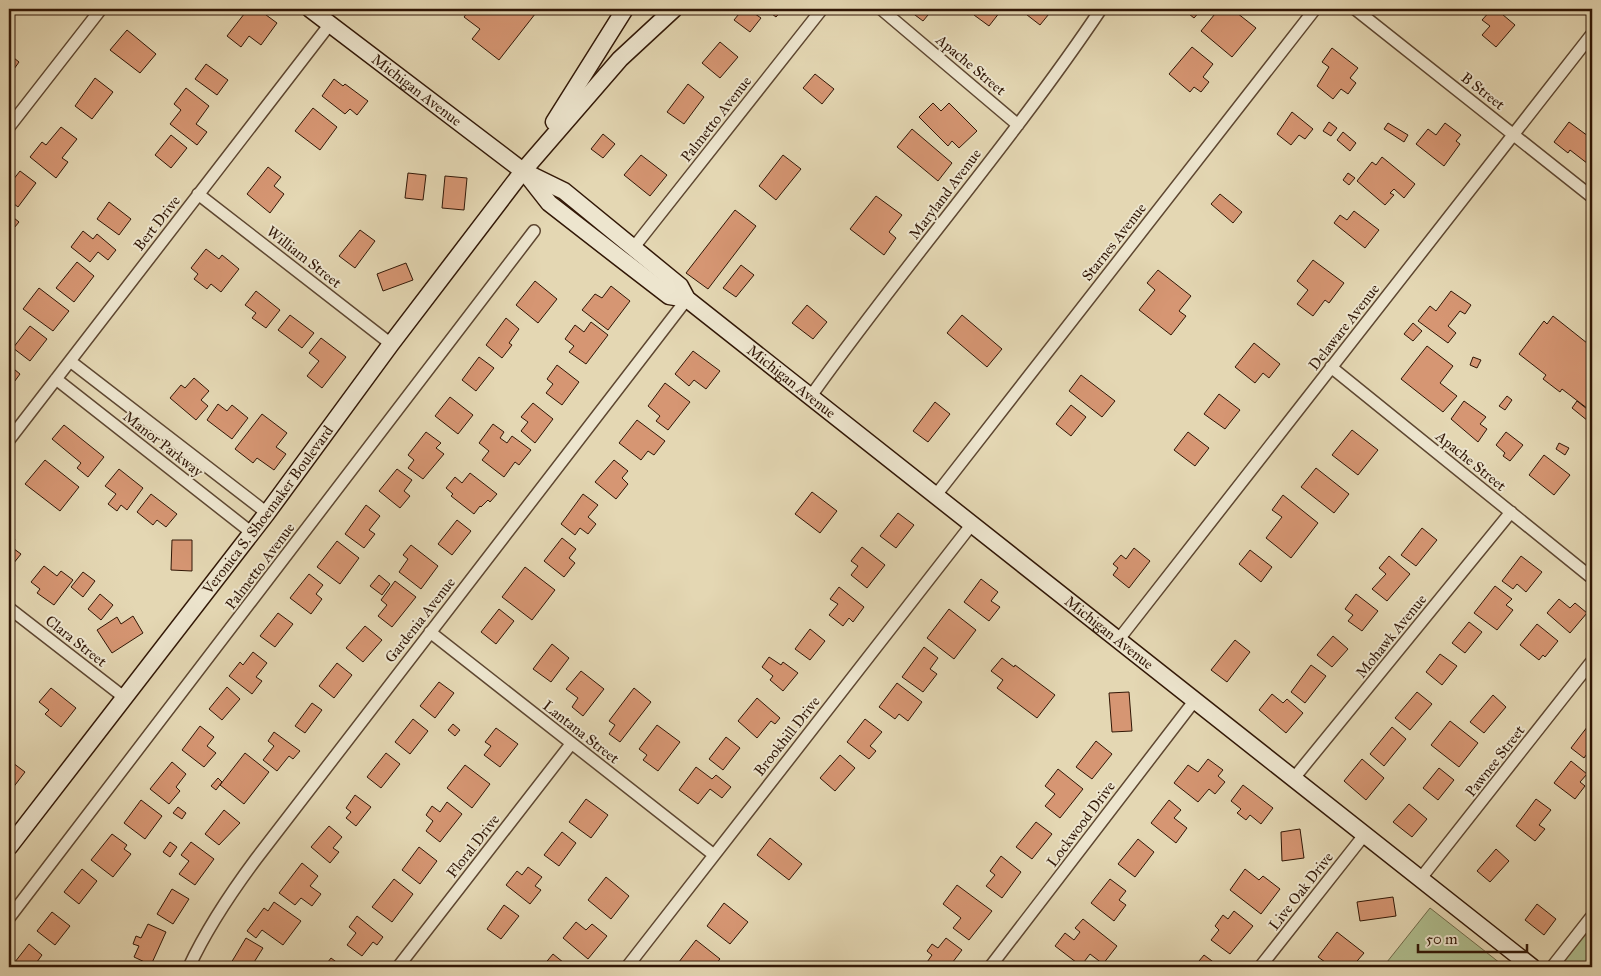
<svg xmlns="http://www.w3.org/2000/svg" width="1601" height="976" font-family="'IM FELL Great Primer',serif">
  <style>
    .green { fill: #b0bf90; stroke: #706b4b }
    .building { fill: #d69673; stroke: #311706 }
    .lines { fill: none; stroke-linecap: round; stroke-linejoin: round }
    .street-casing { stroke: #5e4731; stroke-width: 14 }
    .secondary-casing { stroke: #311706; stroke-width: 19 }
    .street { stroke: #ede5ce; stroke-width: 11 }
    .secondary { stroke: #ede5ce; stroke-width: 16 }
    .labels { text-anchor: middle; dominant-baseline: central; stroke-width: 4; stroke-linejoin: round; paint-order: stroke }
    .street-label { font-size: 15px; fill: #311706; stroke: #ede5ce }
  </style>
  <rect width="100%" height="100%" fill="#e4d7b3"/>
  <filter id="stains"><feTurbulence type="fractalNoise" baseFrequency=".004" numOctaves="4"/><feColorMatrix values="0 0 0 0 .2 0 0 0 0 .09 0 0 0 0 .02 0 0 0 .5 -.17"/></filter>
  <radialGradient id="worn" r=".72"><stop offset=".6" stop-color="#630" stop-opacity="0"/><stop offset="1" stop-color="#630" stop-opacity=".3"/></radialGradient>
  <!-- green -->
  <path class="green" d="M 1430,908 L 1505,967 L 1383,967 Z
    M 1592,926 L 1592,967 L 1559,967 Z"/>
  <!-- building -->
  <path class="building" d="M 248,9 L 258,9 L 277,23 L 261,45 L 249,36 L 241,47 L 227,36 Z
    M 470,9 L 539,9 L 499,60 L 472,39 L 480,29 L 464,17 Z
    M 743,9 L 748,9 L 761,18 L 750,32 L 734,20 Z
    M 769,9 L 783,9 L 776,17 L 768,11 Z
    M 907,9 L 933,9 L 923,21 Z
    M 979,9 L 996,9 L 1000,12 L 989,26 L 974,15 Z
    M 1024,9 L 1053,9 L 1040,25 L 1022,11 Z
    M 1193,9 L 1202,9 L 1194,18 L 1189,14 Z
    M 1219,9 L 1232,9 L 1256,28 L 1232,57 L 1201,31 Z
    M 1492,9 L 1496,9 L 1515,25 L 1496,47 L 1482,35 L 1490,26 L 1482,20 Z
    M 127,30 L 156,54 L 140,73 L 110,50 Z
    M 720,42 L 738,57 L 720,78 L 702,63 Z
    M 1192,47 L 1213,64 L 1203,77 L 1209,82 L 1201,92 L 1194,87 L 1190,92 L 1169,74 Z
    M 1332,48 L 1358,68 L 1350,78 L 1356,83 L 1348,94 L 1341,89 L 1333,99 L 1317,86 L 1329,67 L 1322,62 Z
    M 9,54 L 19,62 L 9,76 Z
    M 206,64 L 228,80 L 217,95 L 195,79 Z
    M 815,74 L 834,89 L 822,104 L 803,88 Z
    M 95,78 L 113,92 L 92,119 L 75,106 Z
    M 334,79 L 343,86 L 345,84 L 368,101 L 357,115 L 350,109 L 345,114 L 322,96 Z
    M 688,84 L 704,97 L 684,124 L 667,112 Z
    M 186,88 L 209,106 L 196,124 L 207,132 L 197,145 L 170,124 L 181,110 L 174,104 Z
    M 933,103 L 941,111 L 949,103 L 977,131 L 959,148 L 952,141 L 948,146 L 919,117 Z
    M 313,108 L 337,127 L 320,150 L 295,131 Z
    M 1292,112 L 1313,129 L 1305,139 L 1299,135 L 1291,145 L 1277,134 Z
    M 1329,122 L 1337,128 L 1331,136 L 1323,131 Z
    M 1569,122 L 1592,139 L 1592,167 L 1570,150 L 1568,153 L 1554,142 Z
    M 1388,123 L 1408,135 L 1404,142 L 1384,129 Z
    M 1445,123 L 1461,135 L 1456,141 L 1460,144 L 1444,166 L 1416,144 L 1428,129 L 1436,135 Z
    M 61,127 L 77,139 L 62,158 L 68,162 L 56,178 L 30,157 L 42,142 L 46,145 Z
    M 912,129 L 952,163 L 938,181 L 897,147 Z
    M 1343,132 L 1356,143 L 1350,151 L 1337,140 Z
    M 603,134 L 615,144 L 603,158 L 591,149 Z
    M 171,135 L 187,148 L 171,168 L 155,155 Z
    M 641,155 L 667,175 L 650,196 L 624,175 Z
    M 783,155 L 801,169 L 776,200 L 759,186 Z
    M 1382,157 L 1415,184 L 1404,198 L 1394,189 L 1390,193 L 1394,195 L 1385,205 L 1357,181 L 1372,162 L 1376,165 Z
    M 268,167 L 281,177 L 274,186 L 284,194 L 270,213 L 247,194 Z
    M 20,171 L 36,183 L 18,207 L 9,200 L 9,185 Z
    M 408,173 L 426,175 L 423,200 L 405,198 Z
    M 1348,173 L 1355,178 L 1349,185 L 1343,180 Z
    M 445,176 L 467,178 L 464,210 L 442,208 Z
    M 1220,194 L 1242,212 L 1233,223 L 1211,204 Z
    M 876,196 L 902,215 L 889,232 L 896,238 L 884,255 L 850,229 Z
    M 109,202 L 131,219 L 119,235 L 97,219 Z
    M 735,210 L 756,226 L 708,289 L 686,273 Z
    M 1354,211 L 1379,230 L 1365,248 L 1334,223 L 1340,215 L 1347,220 Z
    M 9,214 L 19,222 L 9,234 Z
    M 360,230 L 375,241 L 355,268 L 339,256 Z
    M 83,231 L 93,239 L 97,234 L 116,250 L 108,260 L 98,252 L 90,262 L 71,247 Z
    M 206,249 L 219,259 L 222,255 L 239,269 L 221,292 L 211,284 L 207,289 L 194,279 L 198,274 L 191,268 Z
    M 1313,260 L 1344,283 L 1329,303 L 1325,300 L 1313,316 L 1297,304 L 1308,290 L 1297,281 Z
    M 77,262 L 94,276 L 74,302 L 56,288 Z
    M 406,263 L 413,280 L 383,291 L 377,274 Z
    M 741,265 L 754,275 L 736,297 L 723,288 Z
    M 1158,270 L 1191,296 L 1179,311 L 1186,316 L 1171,335 L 1139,310 L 1155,290 L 1147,283 Z
    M 535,281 L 557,299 L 538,323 L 516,305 Z
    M 611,286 L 630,301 L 608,330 L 582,310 L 595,294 L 602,298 Z
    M 39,288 L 69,311 L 53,331 L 23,309 Z
    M 256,291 L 280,310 L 266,328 L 252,318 L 256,313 L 245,305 Z
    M 1451,291 L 1471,305 L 1465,314 L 1460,311 L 1448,326 L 1456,333 L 1448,343 L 1418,321 L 1430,306 L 1436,311 Z
    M 807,305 L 827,322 L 813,339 L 792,323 Z
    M 290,315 L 314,333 L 302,348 L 278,330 Z
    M 962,315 L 1002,349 L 987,367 L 947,333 Z
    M 1553,316 L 1592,347 L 1592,412 L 1562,389 L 1560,392 L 1543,379 L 1546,375 L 1519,354 L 1544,321 L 1547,324 Z
    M 506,318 L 519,329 L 509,343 L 512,345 L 502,358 L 486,345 Z
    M 591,322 L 608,335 L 586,364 L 569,352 L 574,346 L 565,339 L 575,325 L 584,332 Z
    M 1413,323 L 1422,331 L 1413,341 L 1404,334 Z
    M 30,326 L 47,339 L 30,361 L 13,348 Z
    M 321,338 L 346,357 L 322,388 L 307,376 L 319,361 L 309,353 Z
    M 1254,343 L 1280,364 L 1269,378 L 1263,373 L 1255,383 L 1235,367 Z
    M 1427,346 L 1453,366 L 1440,383 L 1457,396 L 1443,412 L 1401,379 Z
    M 693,351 L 720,371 L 706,389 L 694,380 L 689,386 L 675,374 Z
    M 479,357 L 494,368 L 476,391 L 462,380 Z
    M 1473,357 L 1481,360 L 1477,368 L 1470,365 Z
    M 9,365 L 20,374 L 9,389 Z
    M 557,365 L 579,382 L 562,405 L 546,393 L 553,384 L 547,379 Z
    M 1081,375 L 1115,401 L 1102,417 L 1069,391 Z
    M 194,378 L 209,391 L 201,400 L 208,406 L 196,420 L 170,398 L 181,385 L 185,388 Z
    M 665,383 L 690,402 L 668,430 L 656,421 L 660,416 L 648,406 Z
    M 1219,394 L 1240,410 L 1225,429 L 1204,414 Z
    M 1507,396 L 1512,400 L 1505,410 L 1499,406 Z
    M 450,397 L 473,415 L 458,434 L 435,416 Z
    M 1464,401 L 1486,417 L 1480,424 L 1487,429 L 1478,442 L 1451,419 Z
    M 1577,401 L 1592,413 L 1588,421 L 1572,408 Z
    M 935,402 L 950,414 L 928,442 L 913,431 Z
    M 533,403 L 553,419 L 535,443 L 521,431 L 528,422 L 521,417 Z
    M 218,404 L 227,411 L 232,405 L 248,418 L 232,439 L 207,420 Z
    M 1071,405 L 1086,417 L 1071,436 L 1056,424 Z
    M 262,414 L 287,433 L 276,447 L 286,454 L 274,470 L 257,458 L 253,463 L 235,449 Z
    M 637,420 L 665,441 L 654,455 L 648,451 L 641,460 L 619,443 Z
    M 493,424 L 504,432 L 500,438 L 507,443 L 512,436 L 531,450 L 519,465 L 515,462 L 504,477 L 482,460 L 489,451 L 479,443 Z
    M 64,425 L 104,457 L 88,477 L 77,468 L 81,463 L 52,439 Z
    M 1352,430 L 1378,450 L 1358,475 L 1332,455 Z
    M 426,432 L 441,443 L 436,448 L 444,454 L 423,479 L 408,468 L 414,460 L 408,455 Z
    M 1188,432 L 1209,448 L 1195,466 L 1174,450 Z
    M 1506,432 L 1523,445 L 1510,461 L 1503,456 L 1505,453 L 1496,445 Z
    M 1559,443 L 1569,448 L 1565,455 L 1556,449 Z
    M 1544,455 L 1570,475 L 1554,495 L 1529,475 Z
    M 45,460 L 79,487 L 60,511 L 25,484 Z
    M 614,460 L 628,471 L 622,478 L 628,484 L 616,499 L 595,482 Z
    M 1316,468 L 1349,494 L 1334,513 L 1301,487 Z
    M 119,469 L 143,488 L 127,510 L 121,505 L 117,511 L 108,504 L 116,494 L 105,486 Z
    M 397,469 L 412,480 L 404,491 L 410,496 L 400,508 L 379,491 Z
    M 470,473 L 497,494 L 490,502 L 488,500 L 481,507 L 480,506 L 474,514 L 451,496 L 453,494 L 446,488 L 455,477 L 462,483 Z
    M 812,492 L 837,511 L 820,533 L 795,514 Z
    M 151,494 L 177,514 L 166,527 L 157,520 L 153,525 L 137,512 Z
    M 583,494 L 598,505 L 588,517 L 596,524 L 588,534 L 580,528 L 575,535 L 561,524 Z
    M 1283,495 L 1318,523 L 1291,558 L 1266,538 L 1282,517 L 1272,510 Z
    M 366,505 L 380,516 L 369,530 L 375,534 L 364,548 L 345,534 Z
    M 898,513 L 914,525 L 896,548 L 880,536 Z
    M 457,520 L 471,531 L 452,555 L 438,544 Z
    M 9,524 L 14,528 L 9,535 L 15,539 L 10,546 L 21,554 L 9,569 Z
    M 1422,528 L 1437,540 L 1416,566 L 1401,555 Z
    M 562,538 L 576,549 L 569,558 L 575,563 L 564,577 L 544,561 Z
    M 172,540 L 192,540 L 192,571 L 171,570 Z
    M 337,541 L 359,558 L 340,584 L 317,567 Z
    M 411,545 L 438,566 L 421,589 L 399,572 L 408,559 L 403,555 Z
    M 862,547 L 885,565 L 867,588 L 851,575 L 858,566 L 851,561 Z
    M 1134,548 L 1150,561 L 1129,588 L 1113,575 L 1118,568 L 1113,564 L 1121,555 L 1126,559 Z
    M 1250,550 L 1272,567 L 1261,582 L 1239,564 Z
    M 1389,556 L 1410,574 L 1387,601 L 1372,589 L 1386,574 L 1379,568 Z
    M 1521,556 L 1542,572 L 1526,592 L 1517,584 L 1513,589 L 1502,581 Z
    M 44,566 L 57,576 L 61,571 L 73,580 L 54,605 L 37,593 L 40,589 L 31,582 Z
    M 525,567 L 555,590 L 532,620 L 502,597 Z
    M 83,572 L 95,581 L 83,597 L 71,587 Z
    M 309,574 L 323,585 L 316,594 L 322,599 L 311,614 L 290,598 Z
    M 379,575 L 390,584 L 382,595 L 370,586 Z
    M 981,579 L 998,592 L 991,601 L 1000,607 L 989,621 L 964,602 Z
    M 395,581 L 416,597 L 392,627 L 378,616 L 387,605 L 381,600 Z
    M 1495,586 L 1512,599 L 1506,605 L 1513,610 L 1497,630 L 1474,613 Z
    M 839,587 L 864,607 L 853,622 L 849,618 L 843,626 L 829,615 L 838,604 L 830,599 Z
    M 100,594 L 113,605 L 101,620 L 88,609 Z
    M 1356,594 L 1378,611 L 1362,631 L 1348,621 L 1353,615 L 1345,609 Z
    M 1559,599 L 1570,608 L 1575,603 L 1587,613 L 1570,633 L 1547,613 Z
    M 499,609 L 514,621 L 496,644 L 481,632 Z
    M 949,609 L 976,630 L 954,659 L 927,638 Z
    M 278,613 L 293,624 L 275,647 L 260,636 Z
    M 133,616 L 143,633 L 112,653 L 97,630 L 117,617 L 121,624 Z
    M 1469,622 L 1482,632 L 1465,653 L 1452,643 Z
    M 1537,624 L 1558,641 L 1545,657 L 1543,655 L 1539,660 L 1520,645 Z
    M 365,626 L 382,640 L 363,662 L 346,648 Z
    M 810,629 L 825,641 L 810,660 L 795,649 Z
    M 1333,636 L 1348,649 L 1332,667 L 1317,655 Z
    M 1235,640 L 1250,652 L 1227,682 L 1211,670 Z
    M 552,644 L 569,658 L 551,682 L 533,669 Z
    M 924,647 L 938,658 L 930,669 L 937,674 L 923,692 L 902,677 Z
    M 253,652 L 267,663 L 256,677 L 262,681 L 252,694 L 229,676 L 240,662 L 243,665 Z
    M 1440,654 L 1457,666 L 1442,685 L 1426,672 Z
    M 769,657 L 781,665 L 783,662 L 798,673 L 783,691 L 770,680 L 773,676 L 762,667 Z
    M 1002,658 L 1014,667 L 1015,665 L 1055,695 L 1037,718 L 997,688 L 1003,680 L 991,671 Z
    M 337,663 L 352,675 L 334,698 L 319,686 Z
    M 1311,665 L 1326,676 L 1305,703 L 1291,692 Z
    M 581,671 L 604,689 L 583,716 L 572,707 L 578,698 L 566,689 Z
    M 439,682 L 454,693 L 435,718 L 420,706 Z
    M 897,683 L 922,702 L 908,721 L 899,714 L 895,719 L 879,707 Z
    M 227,687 L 240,699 L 222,720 L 209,709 Z
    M 51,688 L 76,708 L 61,727 L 45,714 L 49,710 L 39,702 Z
    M 634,688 L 651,702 L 620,742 L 609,734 L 615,725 L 609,721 Z
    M 1129,692 L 1132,731 L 1112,732 L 1109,693 Z
    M 1417,692 L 1432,704 L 1410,730 L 1395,718 Z
    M 1272,694 L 1283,703 L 1287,699 L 1303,713 L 1286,733 L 1259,710 Z
    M 1493,695 L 1506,707 L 1484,733 L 1470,722 Z
    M 757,698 L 780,718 L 775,724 L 771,721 L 757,738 L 738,721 Z
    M 312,703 L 322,710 L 305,733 L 295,726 Z
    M 413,719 L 428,731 L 410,754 L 395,742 Z
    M 865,719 L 882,732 L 870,746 L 876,751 L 869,759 L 847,742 Z
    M 1450,721 L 1478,743 L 1459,767 L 1431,745 Z
    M 1591,722 L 1592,752 L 1589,751 L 1584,758 L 1571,748 Z
    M 453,724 L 460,730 L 455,736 L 448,730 Z
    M 657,725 L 680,742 L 658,771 L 643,760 L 647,755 L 639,749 Z
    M 200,726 L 214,737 L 207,746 L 216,753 L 204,767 L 182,750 Z
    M 1392,727 L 1406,739 L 1384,766 L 1370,754 Z
    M 496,728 L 518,744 L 500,767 L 484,755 L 491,746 L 485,742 Z
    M 274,732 L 300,751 L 293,759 L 289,756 L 277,771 L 263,760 L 274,746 L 268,741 Z
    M 726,737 L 740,748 L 723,770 L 709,759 Z
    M 1096,741 L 1112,754 L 1092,779 L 1076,767 Z
    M 245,753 L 269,772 L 244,804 L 220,785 Z
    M 386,753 L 400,764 L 381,788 L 367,777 Z
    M 840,755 L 855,768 L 835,791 L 820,778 Z
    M 1208,759 L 1223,770 L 1218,776 L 1225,782 L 1215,794 L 1209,789 L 1198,802 L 1174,783 L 1188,765 L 1198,772 Z
    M 1362,759 L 1384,778 L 1366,800 L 1344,781 Z
    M 9,760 L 25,772 L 9,793 Z
    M 1571,761 L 1587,774 L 1580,782 L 1585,786 L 1575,799 L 1554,783 Z
    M 172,762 L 186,774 L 176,787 L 180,791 L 169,804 L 150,789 Z
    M 465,765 L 490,784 L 472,808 L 447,788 Z
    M 696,767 L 712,779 L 716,775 L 731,787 L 722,798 L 710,789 L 698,804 L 679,790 Z
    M 1439,768 L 1454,780 L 1438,800 L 1423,788 Z
    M 1058,769 L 1083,789 L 1060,818 L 1045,806 L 1055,794 L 1045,786 Z
    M 218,778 L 222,782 L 216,790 L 211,786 Z
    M 1243,785 L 1273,808 L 1261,824 L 1250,815 L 1246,820 L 1237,813 L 1241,809 L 1231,801 Z
    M 355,795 L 371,807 L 356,826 L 346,818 L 351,812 L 346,808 Z
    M 586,799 L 608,815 L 591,838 L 569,822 Z
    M 1536,799 L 1551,810 L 1539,825 L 1545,829 L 1535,841 L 1516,826 Z
    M 141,800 L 162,816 L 145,839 L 124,823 Z
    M 1169,800 L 1181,810 L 1174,818 L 1187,828 L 1176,843 L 1151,823 Z
    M 447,802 L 462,814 L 440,842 L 426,831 L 433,821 L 426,815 L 432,806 L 440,812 Z
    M 1409,804 L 1427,819 L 1412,837 L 1393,822 Z
    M 178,807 L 186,813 L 182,819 L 173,813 Z
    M 224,810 L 240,823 L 219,845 L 205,834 Z
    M 1036,822 L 1052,834 L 1032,859 L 1016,847 Z
    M 329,826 L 342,837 L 333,848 L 339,852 L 330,863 L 311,847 Z
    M 1300,829 L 1304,858 L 1282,861 L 1281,832 Z
    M 562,832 L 576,843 L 559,866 L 544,855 Z
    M 112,834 L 127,845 L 124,849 L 131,854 L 113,877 L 91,860 Z
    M 770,838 L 802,864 L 789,880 L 757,855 Z
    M 1138,839 L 1154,852 L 1135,877 L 1118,864 Z
    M 170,842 L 177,847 L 170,857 L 163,852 Z
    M 191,842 L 214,859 L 195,885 L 179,874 L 189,861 L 181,855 Z
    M 419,847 L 437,861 L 420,884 L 402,870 Z
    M 1496,849 L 1509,861 L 1490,882 L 1477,871 Z
    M 1001,856 L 1021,872 L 1002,898 L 986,886 L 995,875 L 990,871 Z
    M 302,863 L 318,876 L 310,886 L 321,894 L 312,906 L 301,898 L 295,905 L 279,893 Z
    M 528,867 L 542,877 L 535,886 L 541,890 L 530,904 L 506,885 L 517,871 L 522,875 Z
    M 82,869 L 97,881 L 79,904 L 64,892 Z
    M 1245,869 L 1259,880 L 1263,876 L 1280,889 L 1261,914 L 1230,890 Z
    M 606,877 L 629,896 L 611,919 L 588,900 Z
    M 394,879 L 413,894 L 392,922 L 372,907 Z
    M 1110,879 L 1126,891 L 1119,900 L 1126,905 L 1114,921 L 1091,903 Z
    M 957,885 L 992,911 L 969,940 L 953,928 L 961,918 L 943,904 Z
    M 172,889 L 189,899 L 173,924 L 157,914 Z
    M 1393,897 L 1396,916 L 1360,921 L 1357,902 Z
    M 274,902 L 301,921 L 283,945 L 262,930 L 256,938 L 247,931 L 264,908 L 268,911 Z
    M 724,903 L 748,922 L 730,944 L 707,926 Z
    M 1537,904 L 1556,919 L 1544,935 L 1525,920 Z
    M 504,905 L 519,916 L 501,939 L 487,929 Z
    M 1234,911 L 1253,926 L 1230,954 L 1211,940 L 1219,930 L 1215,926 L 1223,915 L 1228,919 Z
    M 52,912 L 70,926 L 55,945 L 37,931 Z
    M 357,916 L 383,937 L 377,945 L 373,942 L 362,956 L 347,945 L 356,933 L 349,927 Z
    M 1083,919 L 1117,946 L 1103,964 L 1090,954 L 1081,966 L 1055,946 L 1065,933 L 1074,940 L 1080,932 L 1075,928 Z
    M 576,922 L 586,930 L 592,924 L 607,936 L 588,959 L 563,938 Z
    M 148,924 L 166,932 L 151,965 L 134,957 L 139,946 L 133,944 L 136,936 L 141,938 Z
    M 1337,932 L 1364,953 L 1352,967 L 1332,967 L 1318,957 Z
    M 246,938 L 263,948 L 251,967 L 237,967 L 231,963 Z
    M 946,938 L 962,950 L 949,967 L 928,967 L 925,965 L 932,955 L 927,951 L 932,944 L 938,948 Z
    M 696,940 L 720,959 L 713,967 L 675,967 Z
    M 29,944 L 42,955 L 34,966 L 36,967 L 11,967 Z
    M 553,954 L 569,967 L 543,966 Z
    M 1204,955 L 1220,967 L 1194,967 Z
    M 331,958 L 343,967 L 324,967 Z"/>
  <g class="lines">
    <defs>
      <path id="street" d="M 881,9 L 1018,125
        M 1355,9 L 1592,197
        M 9,127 L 101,9
        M 198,194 L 391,344
        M 634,247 L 822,9
        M 70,361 L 267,513
        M 1331,367 L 1592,578
        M 56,379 L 252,533
        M 811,396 C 904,265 1011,143 1101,9
        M 9,440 L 330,24
        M 936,495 L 1315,9
        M 9,608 L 125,698
        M 430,632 L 714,855
        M 1119,639 L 1592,34
        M 1294,778 L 1511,512
        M 1421,878 L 1592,661
        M 9,918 L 534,231
        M 189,967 C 207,928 230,894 256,859 L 687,299
        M 398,967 L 571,744
        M 627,967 L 972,524
        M 990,967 L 1195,700
        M 1260,967 L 1365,834
        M 1552,967 L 1592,916"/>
      <g id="secondary">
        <path id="s1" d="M 310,9 L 523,171 L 564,191 L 680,286 L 687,299 L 1532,967"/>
        <path d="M 554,122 L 625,9"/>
        <path d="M 527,175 L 549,203 L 621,259 L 669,296 L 687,299"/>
        <path id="s2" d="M 9,847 L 267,513 L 391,344 L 523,171 L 620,59 L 674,9"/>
      </g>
    </defs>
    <!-- street casing -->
    <use href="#street" class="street-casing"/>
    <!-- secondary casing -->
    <use href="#secondary" class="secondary-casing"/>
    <!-- street -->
    <use href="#street" class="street"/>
    <!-- secondary -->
    <use href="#secondary" class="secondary"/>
  </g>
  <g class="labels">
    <!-- street labels -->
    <g class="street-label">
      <text transform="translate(971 65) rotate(40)">Apache Street</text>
      <text stroke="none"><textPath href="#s1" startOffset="134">Michigan Avenue</textPath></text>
      <text transform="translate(1483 91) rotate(38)">B Street</text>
      <text transform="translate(716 119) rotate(-52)">Palmetto Avenue</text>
      <text transform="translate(945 194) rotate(-53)">Maryland Avenue</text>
      <text transform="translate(157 223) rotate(-52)">Bert Drive</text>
      <text transform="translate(1114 242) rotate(-52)">Starnes Avenue</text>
      <text transform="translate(304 257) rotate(38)">William Street</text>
      <text transform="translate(1344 327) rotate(-52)">Delaware Avenue</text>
      <text stroke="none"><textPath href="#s1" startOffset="611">Michigan Avenue</textPath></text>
      <text transform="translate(163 444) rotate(38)">Manor Parkway</text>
      <text transform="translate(1471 461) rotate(39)">Apache Street</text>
      <text stroke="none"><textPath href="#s2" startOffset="425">Veronica S. Shoemaker Boulevard</textPath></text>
      <text transform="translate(260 566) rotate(-53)">Palmetto Avenue</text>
      <text transform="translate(420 620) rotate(-52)">Gardenia Avenue</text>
      <text stroke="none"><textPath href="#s1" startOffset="1016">Michigan Avenue</textPath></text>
      <text transform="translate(1391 636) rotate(-51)">Mohawk Avenue</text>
      <text transform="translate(76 641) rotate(38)">Clara Street</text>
      <text transform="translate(581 732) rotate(38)">Lantana Street</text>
      <text transform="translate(787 736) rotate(-52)">Brookhill Drive</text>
      <text transform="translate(1495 761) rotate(-52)">Pawnee Street</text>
      <text transform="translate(1081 824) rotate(-53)">Lockwood Drive</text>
      <text transform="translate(473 846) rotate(-52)">Floral Drive</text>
      <text transform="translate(1301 891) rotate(-52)">Live Oak Drive</text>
    </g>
  </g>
  <!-- margin -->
  <rect width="1601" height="976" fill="none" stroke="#e4d7b3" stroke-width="30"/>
  <rect x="10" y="10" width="1581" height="956" fill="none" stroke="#311706" stroke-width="2.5"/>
  <rect x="15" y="15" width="1571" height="946" fill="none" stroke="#311706"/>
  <!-- scale -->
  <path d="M1418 944v8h109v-8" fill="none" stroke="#311706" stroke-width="2.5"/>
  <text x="1426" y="944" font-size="15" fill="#311706" stroke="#ede5ce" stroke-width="4" paint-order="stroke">50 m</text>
  <rect width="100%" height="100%" filter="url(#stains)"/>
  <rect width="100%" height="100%" fill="url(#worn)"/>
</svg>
